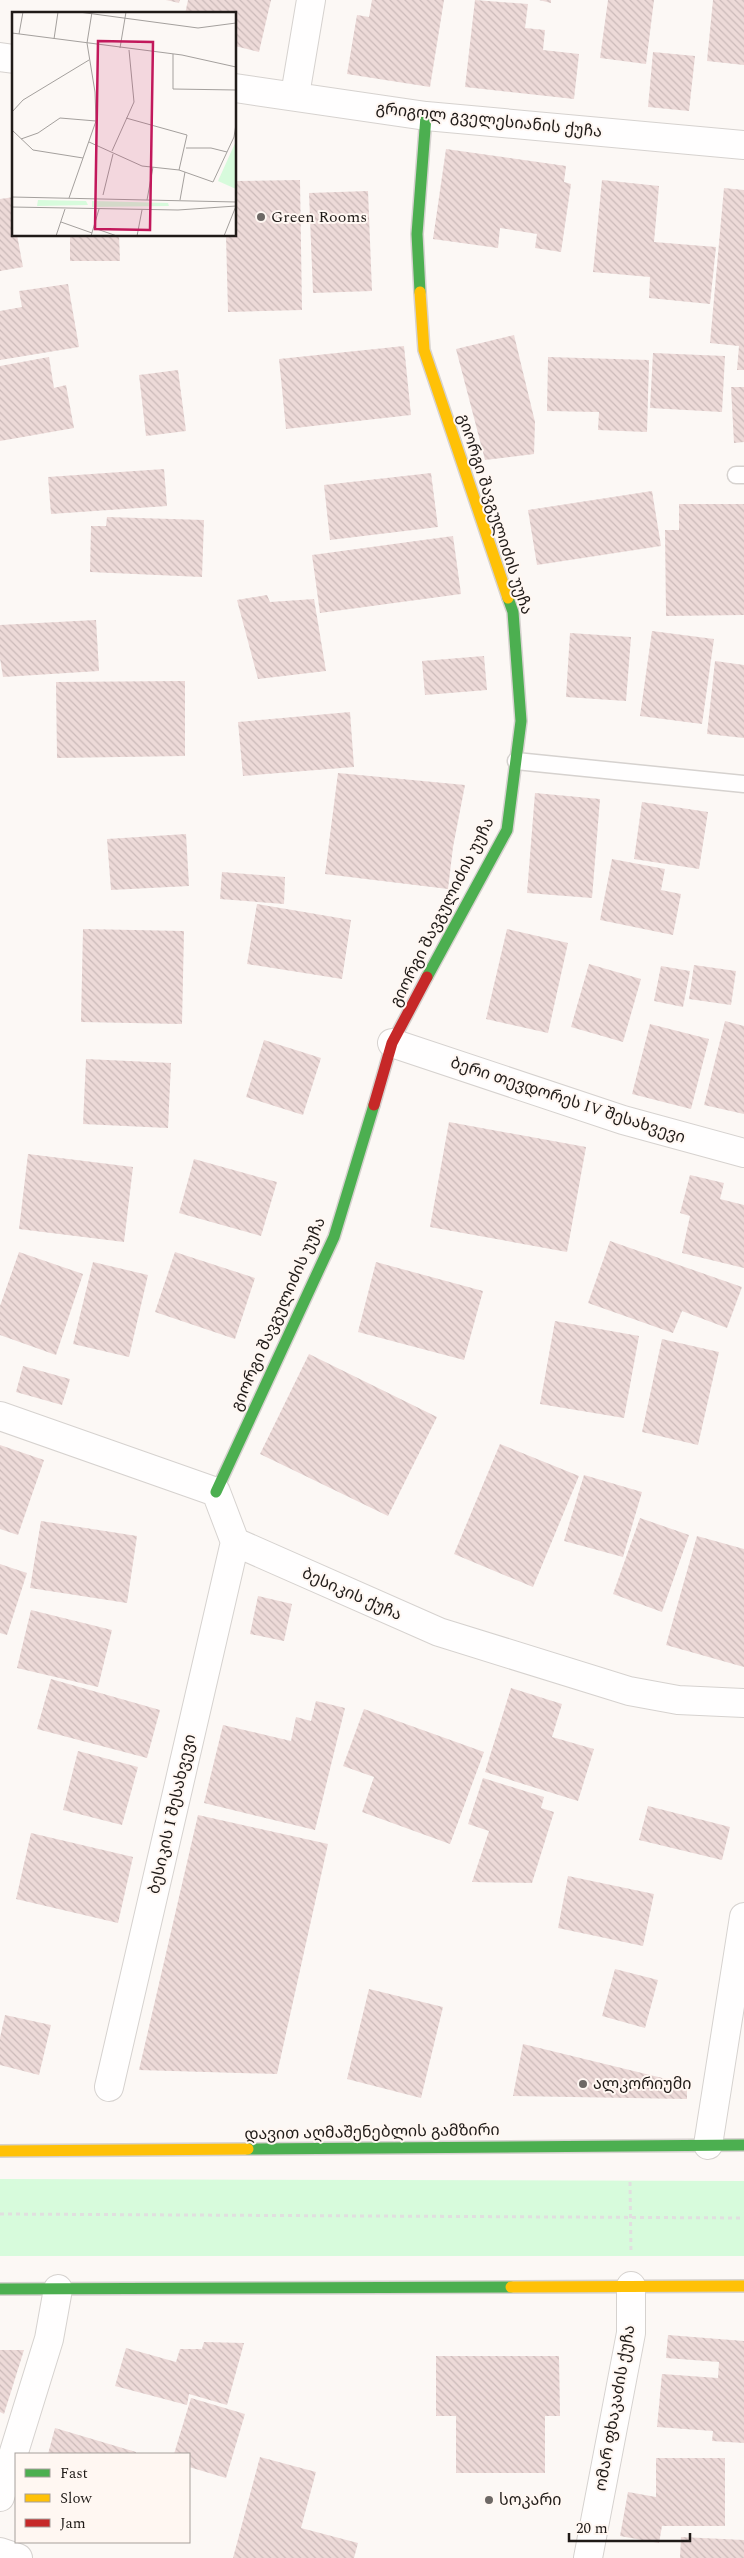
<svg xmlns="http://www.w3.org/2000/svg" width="744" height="2558" font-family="Spectral,'Noto Sans Georgian',serif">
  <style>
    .park { fill: #d7fbdc }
    .building { fill: url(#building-back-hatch) }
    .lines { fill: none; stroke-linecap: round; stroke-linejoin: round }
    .lane-casing { stroke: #d6d2cf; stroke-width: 19 }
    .street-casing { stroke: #d6d2cf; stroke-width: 30 }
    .fast-casing { stroke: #d6d2cf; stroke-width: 14 }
    .slow-casing { stroke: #d6d2cf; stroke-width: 14 }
    .jam-casing { stroke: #d6d2cf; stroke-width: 14 }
    .path { stroke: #e1dfdf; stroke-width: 3; stroke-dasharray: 4 4; stroke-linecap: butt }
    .lane { stroke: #fffefe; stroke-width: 16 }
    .street { stroke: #fffefe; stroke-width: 28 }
    .fast { stroke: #4caf50; stroke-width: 11 }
    .slow { stroke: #ffc107; stroke-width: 11 }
    .jam { stroke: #c62828; stroke-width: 11 }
    .poi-dot { fill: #6d6865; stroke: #fff7f2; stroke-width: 2 }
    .labels { text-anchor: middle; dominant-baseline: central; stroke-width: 4; stroke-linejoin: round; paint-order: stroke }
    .street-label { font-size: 16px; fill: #201b18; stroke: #fff7f2 }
    .poi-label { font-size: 16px; fill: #201b18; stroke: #fff7f2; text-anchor: start }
    .inset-road { fill: none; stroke: #a4a09d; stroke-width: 1 }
    .view { fill: #c2185b; fill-opacity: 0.15; stroke: #c2185b; stroke-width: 2.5 }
    .inset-edge { fill: none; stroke: #201b18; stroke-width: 2.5 }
  </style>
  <defs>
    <pattern id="building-back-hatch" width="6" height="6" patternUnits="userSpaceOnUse" patternTransform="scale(1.25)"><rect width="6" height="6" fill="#eddad8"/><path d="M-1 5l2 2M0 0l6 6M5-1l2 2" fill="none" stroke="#cbbab9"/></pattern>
  </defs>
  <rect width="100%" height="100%" fill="#fcf8f5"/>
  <!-- park -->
  <path class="park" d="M 0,2179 L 744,2181 L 744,2256 L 0,2256 Z"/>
  <!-- building -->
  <path class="building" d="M 166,0 L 180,0 L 179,3 Z
    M 188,0 L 271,0 L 259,52 L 235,46 L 235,14 L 185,14 Z
    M 372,0 L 444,0 L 430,87 L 347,74 L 357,15 L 369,17 Z
    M 475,0 L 528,4 L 525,28 L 545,30 L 543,50 L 579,54 L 574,99 L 465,87 Z
    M 539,0 L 551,0 L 551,3 Z
    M 608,0 L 654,0 L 646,64 L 600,58 Z
    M 713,0 L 744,0 L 744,65 L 707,61 Z
    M 653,52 L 695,56 L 689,111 L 648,107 Z
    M 446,149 L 566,166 L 564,182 L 571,184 L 561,252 L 535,248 L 537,234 L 500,228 L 498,248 L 433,239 Z
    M 300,180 L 302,310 L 228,312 L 226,235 L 235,235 L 235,181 Z
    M 602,180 L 659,186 L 654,242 L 716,247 L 710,304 L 649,298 L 650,277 L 593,272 Z
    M 724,188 L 744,190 L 744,370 L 737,370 L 739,346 L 710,343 Z
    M 368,191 L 372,291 L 313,293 L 309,193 Z
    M 14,197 L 14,235 L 17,235 L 23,267 L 0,271 L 0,199 Z
    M 70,235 L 119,235 L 120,261 L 70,261 Z
    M 68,284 L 79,347 L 0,360 L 0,311 L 22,307 L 19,291 Z
    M 514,335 L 535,422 L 534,454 L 485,460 L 456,349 Z
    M 404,346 L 411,415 L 286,429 L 279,359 Z
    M 653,353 L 725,356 L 722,412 L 650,408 Z
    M 49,357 L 54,388 L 66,385 L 74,428 L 0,441 L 0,366 Z
    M 548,357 L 649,360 L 647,432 L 598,430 L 599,412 L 547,411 Z
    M 178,370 L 186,431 L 146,436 L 139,375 Z
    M 731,387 L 744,387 L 744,442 L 734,443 Z
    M 164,469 L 167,506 L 51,514 L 48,477 Z
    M 431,473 L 438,527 L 330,540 L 324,485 Z
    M 652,491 L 661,546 L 537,565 L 528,510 Z
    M 679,504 L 744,504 L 744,615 L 666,616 L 665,530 L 679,530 Z
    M 107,517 L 204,520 L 202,577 L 90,572 L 91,526 L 106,526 Z
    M 453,536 L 461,594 L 320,613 L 312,555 Z
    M 267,595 L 270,602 L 314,599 L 326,671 L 258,679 L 237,600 Z
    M 96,620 L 99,671 L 3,677 L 0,658 L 0,625 Z
    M 652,631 L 714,639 L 702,724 L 640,716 Z
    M 570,633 L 631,637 L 626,701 L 566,697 Z
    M 484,656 L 487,690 L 425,695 L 422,661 Z
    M 715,661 L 744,665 L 744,738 L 707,734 Z
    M 185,681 L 185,756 L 57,758 L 56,682 Z
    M 350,712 L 354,767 L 243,776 L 238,722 Z
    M 338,773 L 465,785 L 453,847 L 448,889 L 325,874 Z
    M 535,793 L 600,799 L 592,898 L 527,893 Z
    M 642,802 L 708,812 L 699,869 L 634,859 Z
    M 186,834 L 189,886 L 111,890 L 107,839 Z
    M 612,859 L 665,869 L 661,890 L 681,894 L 673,935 L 600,920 Z
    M 222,872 L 285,877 L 284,904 L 220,899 Z
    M 257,904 L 351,920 L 342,979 L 247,964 Z
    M 83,929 L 184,931 L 182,1024 L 81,1022 Z
    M 507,929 L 568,943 L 548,1033 L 486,1019 Z
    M 589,964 L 641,979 L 623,1042 L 571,1027 Z
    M 694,965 L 736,971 L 731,1005 L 689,999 Z
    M 661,966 L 690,971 L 683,1007 L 654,1001 Z
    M 725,1021 L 744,1026 L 744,1114 L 704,1105 Z
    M 650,1024 L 709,1039 L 691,1109 L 632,1094 Z
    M 264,1040 L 321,1058 L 303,1115 L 246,1097 Z
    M 86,1059 L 171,1063 L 168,1128 L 83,1124 Z
    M 449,1122 L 586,1147 L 567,1252 L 430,1227 Z
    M 28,1154 L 133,1167 L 124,1242 L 19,1229 Z
    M 194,1159 L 277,1182 L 261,1236 L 179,1213 Z
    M 690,1175 L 724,1183 L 720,1199 L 744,1205 L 744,1268 L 682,1253 L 690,1216 L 680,1213 Z
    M 610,1241 L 742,1287 L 727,1328 L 682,1311 L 673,1333 L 588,1303 Z
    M 19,1252 L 83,1274 L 56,1355 L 0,1335 L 0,1306 Z
    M 175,1252 L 255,1278 L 235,1339 L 155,1312 Z
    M 93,1262 L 148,1275 L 129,1357 L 73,1344 Z
    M 376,1262 L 483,1291 L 464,1360 L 358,1332 Z
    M 555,1321 L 639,1336 L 624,1418 L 540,1404 Z
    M 662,1339 L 719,1352 L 698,1445 L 642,1432 Z
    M 309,1354 L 437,1417 L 388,1516 L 260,1454 Z
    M 23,1366 L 70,1379 L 62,1405 L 16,1392 Z
    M 500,1444 L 579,1476 L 533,1587 L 454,1554 Z
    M 0,1445 L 44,1460 L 18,1535 L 0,1529 Z
    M 584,1475 L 642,1492 L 623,1557 L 564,1541 Z
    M 640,1518 L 689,1535 L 662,1612 L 613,1594 Z
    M 41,1521 L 137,1536 L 127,1603 L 30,1588 Z
    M 697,1536 L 744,1549 L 744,1667 L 666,1645 Z
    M 0,1564 L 27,1573 L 7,1635 L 0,1633 Z
    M 258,1596 L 292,1604 L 284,1641 L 250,1634 Z
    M 31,1610 L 112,1630 L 98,1687 L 17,1668 Z
    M 51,1679 L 160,1710 L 147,1758 L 37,1729 Z
    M 511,1688 L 562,1704 L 552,1737 L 594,1749 L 578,1801 L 485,1772 Z
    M 316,1701 L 345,1708 L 315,1830 L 204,1803 L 223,1725 L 291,1741 L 296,1717 L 311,1721 Z
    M 364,1709 L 484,1752 L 450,1844 L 362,1812 L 374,1777 L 343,1766 Z
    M 78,1751 L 138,1767 L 122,1825 L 63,1810 Z
    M 483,1778 L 544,1797 L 541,1808 L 554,1812 L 532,1883 L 472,1882 L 489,1831 L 468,1824 Z
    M 648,1806 L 730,1827 L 722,1860 L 639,1840 Z
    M 198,1815 L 328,1844 L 277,2074 L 139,2070 Z
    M 31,1833 L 133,1857 L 118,1923 L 16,1899 Z
    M 568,1876 L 654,1894 L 643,1946 L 558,1928 Z
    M 615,1969 L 658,1980 L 645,2028 L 602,2016 Z
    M 369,1989 L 443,2007 L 421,2098 L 347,2079 Z
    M 5,2015 L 51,2025 L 39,2075 L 0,2065 L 0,2038 Z
    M 523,2044 L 687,2084 L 687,2099 L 513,2096 Z
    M 668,2335 L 744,2341 L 744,2443 L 712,2441 L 713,2431 L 657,2427 L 662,2374 L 718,2378 L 719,2362 L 666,2358 Z
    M 204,2342 L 244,2343 L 227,2405 L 189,2394 L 187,2405 L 115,2386 L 126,2348 L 176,2362 L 180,2349 L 202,2349 Z
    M 0,2350 L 24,2350 L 4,2414 L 0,2412 Z
    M 436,2356 L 559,2356 L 560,2416 L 545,2416 L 545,2473 L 456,2473 L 456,2416 L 436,2416 Z
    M 191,2398 L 245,2414 L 226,2478 L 189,2467 L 189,2454 L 174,2454 Z
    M 55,2428 L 136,2452 L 136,2454 L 48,2454 Z
    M 260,2457 L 316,2472 L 301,2528 L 358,2543 L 354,2558 L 233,2558 Z
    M 656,2458 L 725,2458 L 725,2526 L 662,2526 L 659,2543 L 620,2536 L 628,2492 L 656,2497 Z
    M 681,2537 L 744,2540 L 744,2558 L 680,2558 Z"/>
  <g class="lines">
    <defs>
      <path id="lane" d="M 736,475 L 744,475
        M 516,761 L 744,784"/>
      <path id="street" d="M 0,57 L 14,59
        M 235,88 L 426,116 L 744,145
        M 295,95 L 311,0
        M 392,1043 L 623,1120 L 744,1153
        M 0,1416 L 216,1492 L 235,1542 L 439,1632 L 629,1691 L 678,1700 L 744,1703
        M 109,2087 L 235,1542
        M 708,2145 L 744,1917
        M 0,2497 L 49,2339 L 58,2289
        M 0,2552 L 18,2558
        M 588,2558 L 631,2333 L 631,2286"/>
      <path id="fast" d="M 420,292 L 417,234 L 426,116
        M 427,977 L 507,830 L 521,721 L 513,612 L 508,598
        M 216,1492 L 334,1237 L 374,1105
        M 248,2149 L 744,2145
        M 0,2289 L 511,2287"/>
      <path id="slow" d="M 420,292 L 424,350 L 508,598
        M 0,2151 L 248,2149
        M 511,2287 L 744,2286"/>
      <path id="jam" d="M 374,1105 L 392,1043 L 427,977"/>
    </defs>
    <!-- lane casing -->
    <use href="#lane" class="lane-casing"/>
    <!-- street casing -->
    <use href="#street" class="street-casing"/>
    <!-- fast casing -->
    <use href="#fast" class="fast-casing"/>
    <!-- slow casing -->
    <use href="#slow" class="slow-casing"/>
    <!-- jam casing -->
    <use href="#jam" class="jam-casing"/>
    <!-- path -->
    <path class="path" d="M 630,2182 L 631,2253
      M 0,2214 L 744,2218"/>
    <!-- lane -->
    <use href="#lane" class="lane"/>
    <!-- street -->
    <use href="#street" class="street"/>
    <!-- fast -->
    <use href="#fast" class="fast"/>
    <!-- slow -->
    <use href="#slow" class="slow"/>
    <!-- jam -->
    <use href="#jam" class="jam"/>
  </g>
  <!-- markers -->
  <g class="poi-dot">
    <circle cx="261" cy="217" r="5"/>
    <circle cx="583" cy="2084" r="5"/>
    <circle cx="489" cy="2500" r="5"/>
  </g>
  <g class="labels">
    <!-- street labels -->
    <g class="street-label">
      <text transform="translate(489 120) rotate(6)">გრიგოლ გველესიანის ქუჩა</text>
      <text transform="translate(495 514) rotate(72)">გიორგი შავგულიძის უუჩა</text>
      <text transform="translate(442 912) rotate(-63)">გიორგი შავგულიძის უუჩა</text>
      <text transform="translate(568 1100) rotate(18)">ბერი თევდორეს IV შესახვევი</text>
      <text transform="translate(278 1314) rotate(-66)">გიორგი შავგულიძის უუჩა</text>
      <text transform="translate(352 1594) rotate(24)">ბესიკის ქუჩა</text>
      <text transform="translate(172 1814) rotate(-77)">ბესიკის I შესახვევი</text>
      <text transform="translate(372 2132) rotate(-1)">დავით აღმაშენებლის გამზირი</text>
      <text transform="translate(615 2408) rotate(-80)">ომარ ფხაკაძის ქუჩა</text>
    </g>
    <!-- poi labels -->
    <g class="poi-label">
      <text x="271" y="217">Green Rooms</text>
      <text x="593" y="2084">ალკორიუმი</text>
      <text x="499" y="2500">სოკარი</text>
    </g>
  </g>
  <!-- overview -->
  <g transform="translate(12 12)">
    <rect width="224" height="224" fill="#fcf8f5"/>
    <path d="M 224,129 L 224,177 L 206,169 ZM 26,188 L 74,189 L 76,193 L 25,194 ZM 80,189 L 156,191 L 157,194 L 80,195 Z" fill="#d7fbdc"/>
    <path class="inset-road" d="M 67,0 L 186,16 L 224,11M 0,21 L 170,43 L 224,55M 7,22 L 11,0M 42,27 L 46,0M 108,36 L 114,0M 161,42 L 161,77 L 224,78M 0,100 L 11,88 L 77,48M 114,106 L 175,123 L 167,158M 0,118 L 21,138 L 71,146M 9,127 L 26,121 L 48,106 L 84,109M 77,130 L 130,154 L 167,158 L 201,170 L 222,125 L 224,112M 174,136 L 199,136 L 215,140M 100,139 L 122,90 L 117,38M 91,183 L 101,142M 0,185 L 224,190M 57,186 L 84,109 L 83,80 L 75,31 L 80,0M 135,188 L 141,155M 168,188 L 173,160M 0,195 L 166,198 L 224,194M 49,210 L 80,221M 82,216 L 105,224M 44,224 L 53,197M 79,224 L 87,197M 125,224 L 130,198M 212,224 L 224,194"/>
    <path class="view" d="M 86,29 L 141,30 L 138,218 L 83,217 Z"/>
    <rect width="224" height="224" class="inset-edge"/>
  </g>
  <!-- legend -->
  <rect x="15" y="2453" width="175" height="90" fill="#fff7f2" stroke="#a69f9b"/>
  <rect x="25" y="2469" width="25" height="8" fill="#4caf50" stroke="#a69f9b"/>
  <text x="60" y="2478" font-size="15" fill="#201b18">Fast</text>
  <rect x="25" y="2494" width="25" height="8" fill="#ffc107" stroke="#a69f9b"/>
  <text x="60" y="2503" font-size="15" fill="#201b18">Slow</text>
  <rect x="25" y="2519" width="25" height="8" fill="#c62828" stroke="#a69f9b"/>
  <text x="60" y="2528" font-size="15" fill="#201b18">Jam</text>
  <!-- scale -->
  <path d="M569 2533v8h121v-8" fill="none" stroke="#201b18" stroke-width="2.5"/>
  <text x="576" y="2533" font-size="15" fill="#201b18" stroke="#fff7f2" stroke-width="4" paint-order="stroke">20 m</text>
</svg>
